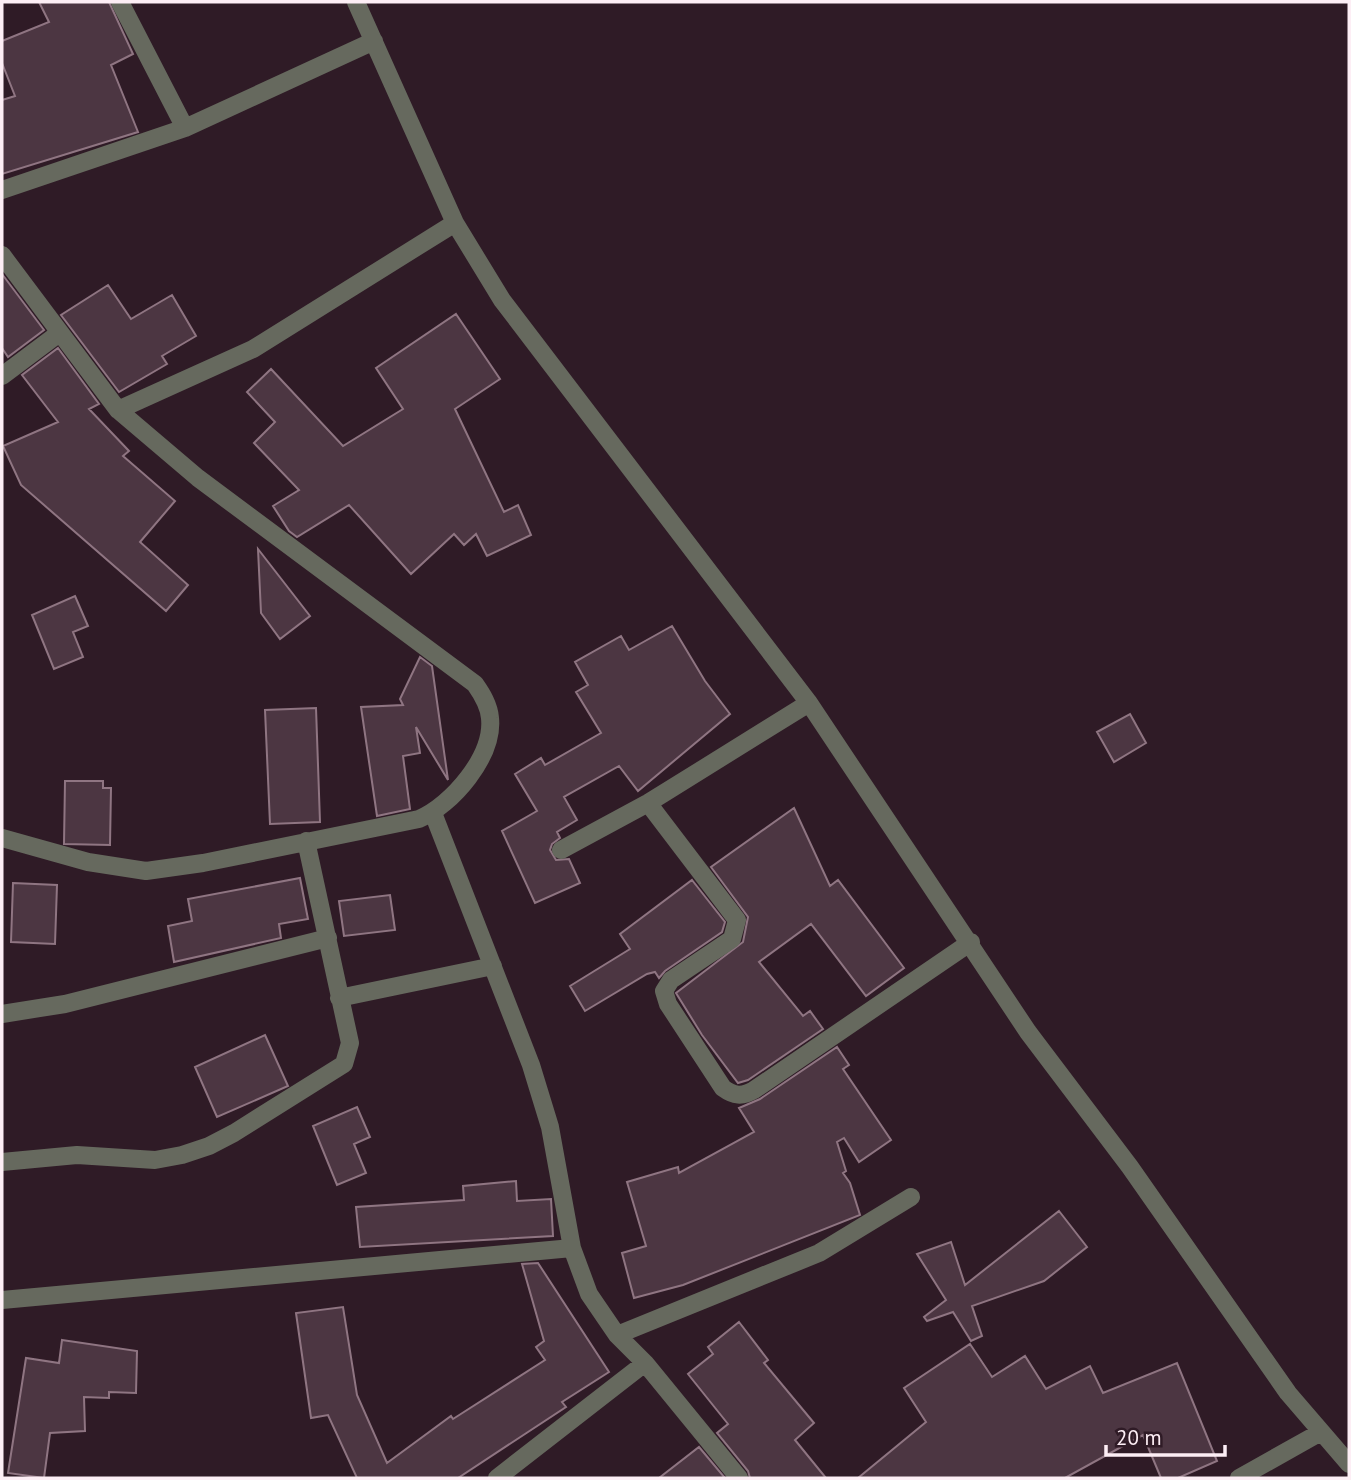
<svg xmlns="http://www.w3.org/2000/svg" width="1351" height="1480" font-family="'PT Sans',sans-serif">
  <style>
    .building { fill: #4c3642; stroke: #8f7582; stroke-width: 2 }
    .lines { fill: none; stroke-linecap: round; stroke-linejoin: round }
    .minor { stroke: #66695e; stroke-width: 18 }
  </style>
  <rect width="100%" height="100%" fill="#2f1b26"/>
  <!-- building -->
  <path class="building" d="M 39,2 L 109,2 L 133,54 L 111,65 L 138,132 L 2,174 L 2,100 L 15,96 L 2,63 L 2,41 L 49,22 Z
    M 2,274 L 44,330 L 8,357 L 2,348 Z
    M 108,285 L 131,319 L 172,295 L 196,336 L 162,356 L 167,364 L 119,392 L 61,315 Z
    M 456,314 L 500,379 L 455,409 L 504,512 L 518,505 L 531,535 L 487,556 L 476,534 L 464,545 L 454,534 L 411,574 L 349,505 L 297,537 L 289,531 L 273,506 L 299,490 L 254,443 L 275,422 L 247,392 L 271,369 L 343,446 L 403,409 L 376,368 Z
    M 58,348 L 99,404 L 89,409 L 129,451 L 123,456 L 175,501 L 140,542 L 188,585 L 166,611 L 21,485 L 3,446 L 58,422 L 22,375 Z
    M 258,549 L 310,616 L 280,639 L 261,613 Z
    M 75,596 L 88,626 L 73,632 L 83,657 L 54,669 L 32,615 Z
    M 672,626 L 705,681 L 730,714 L 638,791 L 619,766 L 564,797 L 577,820 L 557,832 L 560,838 L 552,844 L 550,850 L 556,860 L 569,859 L 580,883 L 535,903 L 502,831 L 537,811 L 515,774 L 541,758 L 545,765 L 601,733 L 576,692 L 588,685 L 575,662 L 621,636 L 629,650 Z
    M 420,657 L 432,666 L 448,780 L 416,727 L 420,753 L 403,756 L 410,809 L 377,816 L 361,707 L 403,705 L 400,699 Z
    M 316,708 L 320,822 L 270,824 L 265,710 Z
    M 1130,714 L 1146,743 L 1114,762 L 1097,732 Z
    M 65,781 L 103,781 L 103,788 L 111,788 L 110,845 L 64,844 Z
    M 794,808 L 830,886 L 838,880 L 904,968 L 866,996 L 811,924 L 759,962 L 803,1016 L 810,1011 L 823,1029 L 748,1080 L 738,1083 L 702,1035 L 676,993 L 743,942 L 748,917 L 711,867 Z
    M 300,878 L 308,919 L 279,924 L 281,938 L 174,962 L 168,926 L 192,921 L 188,899 Z
    M 692,880 L 725,922 L 722,932 L 665,971 L 659,978 L 655,972 L 647,974 L 585,1011 L 570,986 L 630,949 L 620,934 Z
    M 13,883 L 57,885 L 55,944 L 11,942 Z
    M 390,895 L 395,930 L 344,936 L 339,901 Z
    M 265,1035 L 288,1086 L 217,1117 L 195,1067 Z
    M 837,1047 L 849,1065 L 843,1069 L 891,1140 L 859,1162 L 844,1138 L 837,1142 L 846,1171 L 843,1173 L 850,1183 L 860,1215 L 683,1285 L 634,1298 L 622,1253 L 646,1246 L 627,1182 L 678,1167 L 679,1173 L 754,1132 L 739,1108 L 760,1099 Z
    M 357,1107 L 370,1137 L 354,1144 L 366,1173 L 337,1185 L 313,1126 Z
    M 516,1181 L 517,1201 L 551,1199 L 553,1236 L 360,1247 L 356,1207 L 464,1200 L 463,1186 Z
    M 1059,1211 L 1087,1247 L 1044,1281 L 972,1306 L 982,1336 L 971,1341 L 953,1312 L 927,1321 L 924,1317 L 946,1300 L 917,1254 L 951,1242 L 965,1285 Z
    M 538,1263 L 609,1372 L 562,1402 L 566,1407 L 458,1478 L 357,1478 L 328,1415 L 311,1418 L 296,1313 L 343,1307 L 357,1395 L 387,1463 L 451,1416 L 453,1419 L 545,1360 L 536,1347 L 544,1341 L 522,1264 Z
    M 739,1322 L 768,1360 L 764,1363 L 814,1423 L 795,1440 L 826,1478 L 750,1478 L 748,1471 L 717,1433 L 728,1424 L 688,1374 L 713,1354 L 708,1347 Z
    M 62,1340 L 137,1351 L 136,1393 L 109,1392 L 109,1398 L 84,1397 L 85,1431 L 50,1433 L 44,1478 L 8,1473 L 26,1358 L 59,1363 Z
    M 970,1344 L 992,1377 L 1025,1356 L 1046,1389 L 1090,1366 L 1103,1393 L 1177,1363 L 1217,1461 L 1178,1478 L 1161,1478 L 1143,1435 L 1065,1478 L 858,1478 L 926,1422 L 904,1388 Z
    M 699,1447 L 725,1478 L 659,1478 Z"/>
  <g class="lines">
    <!-- minor -->
    <path class="minor" d="M 120,2 L 185,128
      M 356,2 L 455,223 L 502,300 L 809,703 L 1028,1032 L 1130,1167 L 1288,1393 L 1349,1464
      M 2,190 L 185,128 L 374,41
      M 2,255 L 118,410 L 198,478 L 475,684 C 482,694 489,705 490,718 C 494,756 452,805 419,819 L 203,863 L 146,871 L 88,862 L 2,838
      M 2,376 L 58,334
      M 118,410 L 253,349 L 455,223
      M 648,803 L 737,920 L 732,939 L 671,980 L 664,991 L 668,1004 L 723,1088 C 734,1096 742,1097 754,1090 L 971,942
      M 433,813 L 531,1065 L 550,1127 L 572,1248 L 589,1294 L 617,1335 L 645,1363 L 739,1478
      M 561,850 L 648,803 L 809,703
      M 339,998 L 493,966
      M 2,1014 L 65,1004 L 328,938
      M 2,1162 L 77,1155 L 155,1160 L 182,1155 L 209,1146 L 234,1133 L 344,1064 L 350,1043 L 306,841
      M 2,1300 L 572,1248
      M 617,1335 L 819,1253 L 911,1197
      M 497,1478 L 645,1363
      M 1239,1478 L 1321,1432"/>
  </g>
  <!-- border -->
  <rect width="1351" height="1480" fill="none" stroke="#fdeef5" stroke-width="7"/>
  <!-- scale -->
  <path d="M1106 1445v10h119v-10" fill="none" stroke="#fdeef5" stroke-width="3.5"/>
  <text x="1116" y="1445" font-size="21" fill="#fdeef5" stroke="#2f1b26" stroke-width="5" paint-order="stroke">20 m</text>
</svg>
